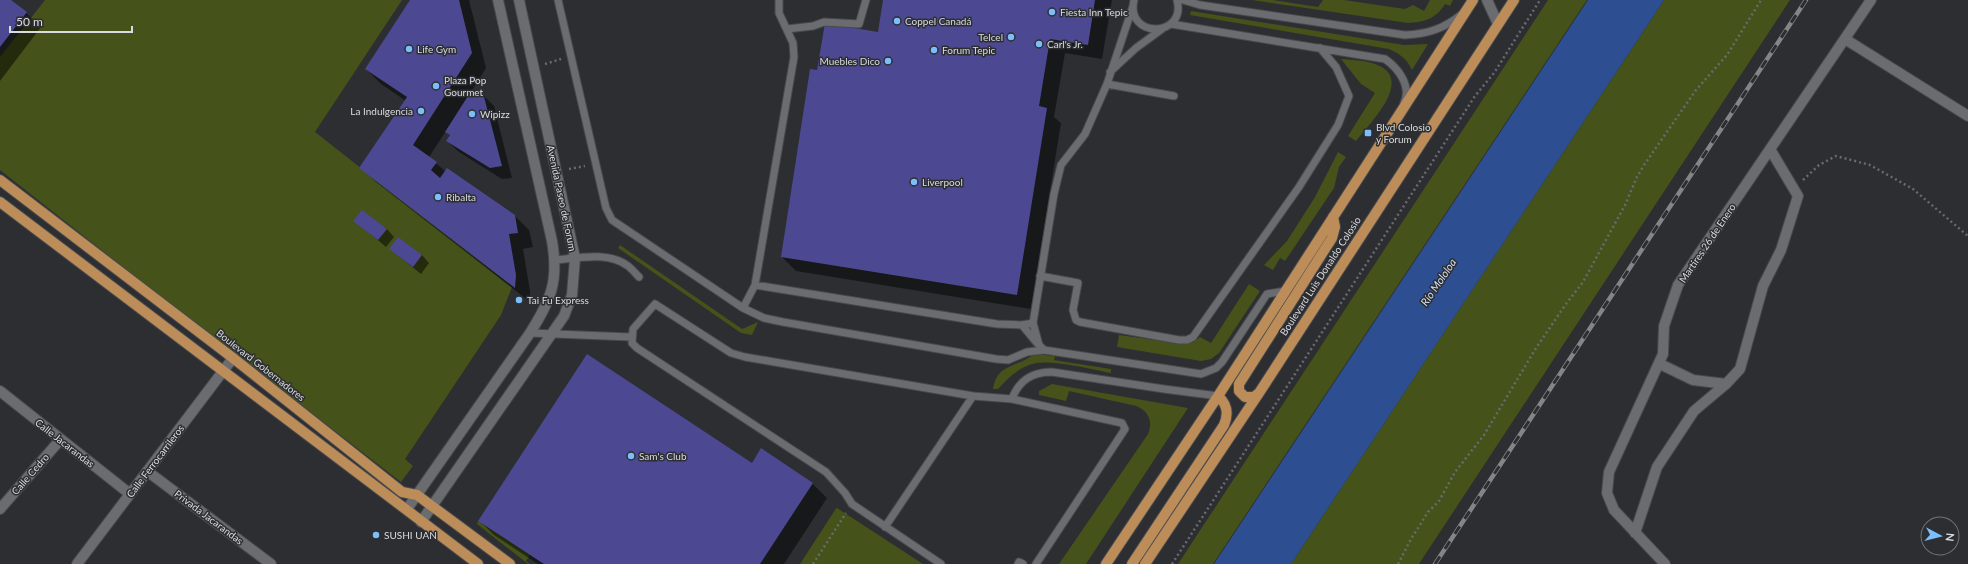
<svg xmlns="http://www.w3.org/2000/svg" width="1968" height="564" font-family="Lato,sans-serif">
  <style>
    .green { fill: #455219 }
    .water { fill: #2d4f92 }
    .shadow { fill: #0007 }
    .building { fill: #4c4992 }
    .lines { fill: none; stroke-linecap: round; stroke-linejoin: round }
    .lane-casing { stroke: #48494d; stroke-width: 9 }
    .street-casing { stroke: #48494d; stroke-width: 12 }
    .secondary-casing { stroke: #48494d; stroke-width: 12 }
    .primary-casing { stroke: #48494d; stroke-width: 12 }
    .path { stroke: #696b6e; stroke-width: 2.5; stroke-dasharray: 2 3; stroke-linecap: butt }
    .lane { stroke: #6a6c70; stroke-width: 7 }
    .street { stroke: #6a6c70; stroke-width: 10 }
    .secondary { stroke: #6a6c70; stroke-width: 10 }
    .primary { stroke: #bc8d58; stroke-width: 10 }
    .rail-casing { stroke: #838588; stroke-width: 4.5 }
    .rail { stroke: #2c2e32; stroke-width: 3; stroke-dasharray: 9; stroke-linecap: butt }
    .poi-dot { fill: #7cbef9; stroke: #2c2e32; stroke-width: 1.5 }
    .labels { text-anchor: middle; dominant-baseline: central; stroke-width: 3; stroke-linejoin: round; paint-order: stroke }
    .poi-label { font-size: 10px; fill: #dadbde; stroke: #2c2e32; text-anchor: start }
    .street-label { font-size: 10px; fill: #dadbde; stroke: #2c2e32 }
    .water-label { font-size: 11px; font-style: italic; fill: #d4dff2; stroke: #2c2e32 }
  </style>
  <rect width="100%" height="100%" fill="#2c2e32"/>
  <!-- green -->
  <path class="green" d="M 45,0 L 402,0 L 315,132 L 512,287 L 501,315 L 405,459 L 413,466 L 401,482 L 175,308 L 0,170 L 0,57 Z
    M 1252,0 L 1273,0 L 1318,7 L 1323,0 L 1344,0 L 1405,9 L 1413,5 L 1424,11 L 1430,0 L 1453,0 L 1450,6 L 1445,4 C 1436,19 1424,22 1408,23 Z
    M 1548,0 L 1587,0 L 1213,564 L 1178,564 Z
    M 1664,0 L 1790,0 L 1419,564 L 1291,564 Z
    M 1191,11 L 1404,45 L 1428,44 L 1412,70 C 1407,59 1400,54 1389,49 L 1190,15 Z
    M 1341,59 C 1352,60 1365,60 1375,64 C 1416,78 1370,123 1356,141 L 1348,136 L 1375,93 L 1361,84 Z
    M 1338,152 L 1346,157 L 1339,167 L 1334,188 L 1285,261 L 1280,258 L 1273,270 L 1264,265 L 1287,241 L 1315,197 Z
    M 620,245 L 742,329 L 758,322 L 752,335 L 741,333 L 618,248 Z
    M 1249,284 L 1260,291 L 1219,353 L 1211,359 L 1201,361 L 1117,347 L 1119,335 L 1185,344 L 1193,342 L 1200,337 L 1211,343 Z
    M 1035,354 L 1055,356 L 1054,360 L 1111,369 L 1111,373 C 1091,369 1054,360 1036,363 C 1020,366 1008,378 998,389 L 993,389 C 996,372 1003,369 1018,363 C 1024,361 1029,357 1035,354 Z
    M 1052,384 L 1188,408 L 1086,564 L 1059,564 L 1148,434 C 1153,422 1149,411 1136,406 L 1069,391 L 1066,401 L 1039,395 L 1039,391 Z
    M 837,507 L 837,508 L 923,564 L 800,564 Z
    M 478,521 L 530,555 L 526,561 L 530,564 L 528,564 L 477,524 Z"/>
  <!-- water -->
  <path class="water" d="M 1588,0 L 1664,0 L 1291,564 L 1214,564 Z"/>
  <!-- shadow -->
  <path class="shadow" d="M 0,0 L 10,0 L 26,13 L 41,27 L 0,81 Z
    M 411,0 L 469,0 L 486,68 L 468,97 L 482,94 L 494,106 L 512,178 L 502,179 L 459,152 L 447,141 L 451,136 L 446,131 L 429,157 L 446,172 L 514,215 L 529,230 L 533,247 L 523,249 L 530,291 L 530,302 L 376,182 L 361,168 L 406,101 L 381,84 L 366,69 Z
    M 885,0 L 1112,0 L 1102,59 L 1065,53 L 1054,117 L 1061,123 L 1031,309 L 796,271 L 782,257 L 818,71 L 879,33 Z
    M 355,221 L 387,229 L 394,237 L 386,247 Z
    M 390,249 L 422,255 L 429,263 L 421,274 Z
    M 752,464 L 812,483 L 827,498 L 784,564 L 538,564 L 494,535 L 480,521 Z"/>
  <!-- building -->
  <path class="building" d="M 0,0 L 11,0 L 27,12 L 0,47 Z
    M 410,0 L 459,0 L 472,53 L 413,145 L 437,162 L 431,170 L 440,178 L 447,168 L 515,215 L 518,233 L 509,234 L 516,275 L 515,288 L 359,168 L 407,97 L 365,69 Z
    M 883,0 L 1095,0 L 1088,45 L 1050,39 L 1039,106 L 1047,108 L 1017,295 L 781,257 L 810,69 L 817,70 L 825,23 L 878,32 Z
    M 483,93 L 502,166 L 490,168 L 446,141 L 450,135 L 445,132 L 468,96 Z
    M 362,210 L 387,229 L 378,240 L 353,221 Z
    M 398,237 L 422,255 L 413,267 L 389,249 Z
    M 587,354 L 752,463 L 761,448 L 813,483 L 760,564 L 544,564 L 478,521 Z"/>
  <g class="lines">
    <defs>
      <path id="lane" d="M 558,0 L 606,208 L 612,220 L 743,308 L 755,285
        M 779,0 L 779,13 L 793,43 L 794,57 L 755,285 L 997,324 L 1022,325 L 1033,323 L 1054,194 L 1061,165 L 1085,134 L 1107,84 L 1133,6
        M 1134,0 C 1125,39 1187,38 1177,0
        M 1183,0 L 1200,5 L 1405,35 C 1427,34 1444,29 1462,14
        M 1171,24 L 1385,59 C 1398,68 1412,86 1404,103
        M 787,29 L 813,26 L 824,22 L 859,24 L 866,0
        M 1110,72 L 1136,48 L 1162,29
        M 1107,84 L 1174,96
        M 555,260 C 578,258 608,251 628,266 C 632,269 635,273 639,277
        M 1040,276 L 1078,283 L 1073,310 L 1076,320 L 1080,322 L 1179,340 L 1187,340 L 1193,337 L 1299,187 L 1338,125 L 1349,96 L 1336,67 L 1320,48
        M 743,308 L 764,318 L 783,322 L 996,359 L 1008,360 L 1027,352 L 1044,350 L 1201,374 L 1216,368 L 1222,362 L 1267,294 L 1285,291
        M 1033,323 L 1039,345 L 1044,350
        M 1022,325 L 1037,343
        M 530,333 L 631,337
        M 1012,399 C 1019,380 1032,372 1052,372 L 1164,389 L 1218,396
        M 885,527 L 973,396
        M 941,564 L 852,504 L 845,493 L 826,472 L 637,348 L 632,343 L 633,329 L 655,304 L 731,353 L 745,357 L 973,396 L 1012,399 L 1122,423 L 1125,429 L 1036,564
        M 1018,564 L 1019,562 L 1023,564"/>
      <path id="street" d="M 1845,39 L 1968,116
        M 1660,364 L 1693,380 L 1726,384
        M 0,391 L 130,494
        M 147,471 L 271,564
        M 0,509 L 60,440
        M 1635,533 L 1657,467 L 1694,411 L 1726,384 L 1740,369 L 1763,286 L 1781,250 L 1798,196 L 1770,149
        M 77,564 L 233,358
        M 1665,564 L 1614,510 L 1607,493 L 1609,472 L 1663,354 L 1664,326 L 1678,285 L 1871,0"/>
      <path id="secondary" d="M 1487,0 L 1498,24
        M 407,509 L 530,333 C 551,300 559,281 552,241 L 498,0
        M 421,522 L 564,316 L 572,295 L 575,258 L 519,0"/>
      <path id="primary" d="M 0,180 L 233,358 L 402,492 L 417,495 L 510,564
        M 0,202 L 478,564
        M 1259,393 L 1254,397 L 1245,397 L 1239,391 L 1239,384 L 1332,238 L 1335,227 L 1333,217
        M 1106,564 L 1218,396 L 1473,0
        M 1132,564 L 1224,425 C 1229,413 1227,404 1218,396
        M 1145,564 L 1259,393 L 1514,0"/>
    </defs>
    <!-- lane casing -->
    <use href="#lane" class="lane-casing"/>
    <!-- street casing -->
    <use href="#street" class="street-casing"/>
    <!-- secondary casing -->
    <use href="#secondary" class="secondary-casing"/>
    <!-- primary casing -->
    <use href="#primary" class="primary-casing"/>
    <!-- path -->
    <path class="path" d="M 545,64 L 561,59
      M 569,169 L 585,166
      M 1803,180 L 1819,165 L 1836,156 L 1870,165 L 1913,189 L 1968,236
      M 813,564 L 846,513
      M 1172,564 L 1475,96 L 1494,73 L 1540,0
      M 1398,564 L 1411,539 L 1428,512 L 1439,501 L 1455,472 L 1484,435 L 1536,348 L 1566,304 L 1583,282 L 1625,205 L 1637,177 L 1644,165 L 1696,90 L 1727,55 L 1761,0"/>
    <!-- lane -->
    <use href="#lane" class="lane"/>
    <!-- street -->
    <use href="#street" class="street"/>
    <!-- secondary -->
    <use href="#secondary" class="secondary"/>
    <!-- primary -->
    <use href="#primary" class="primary"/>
    <defs>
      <path id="rail" d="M 1435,564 L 1806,0"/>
    </defs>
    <!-- rail casing -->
    <use href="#rail" class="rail-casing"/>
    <!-- rail -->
    <use href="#rail" class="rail"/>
  </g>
  <!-- markers -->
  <g class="poi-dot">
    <circle cx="1052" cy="12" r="4"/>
    <circle cx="897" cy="21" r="4"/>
    <circle cx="1011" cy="37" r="4"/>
    <circle cx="1039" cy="44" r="4"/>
    <circle cx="409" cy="49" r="4"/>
    <circle cx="934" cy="50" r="4"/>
    <circle cx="888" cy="61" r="4"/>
    <circle cx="436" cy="86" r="4"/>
    <circle cx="421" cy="111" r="4"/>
    <circle cx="472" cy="114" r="4"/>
    <rect x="1364" y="129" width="8" height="8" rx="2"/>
    <circle cx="914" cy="182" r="4"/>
    <circle cx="438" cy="197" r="4"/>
    <circle cx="519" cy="300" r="4"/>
    <circle cx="631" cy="456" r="4"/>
    <circle cx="376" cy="535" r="4"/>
  </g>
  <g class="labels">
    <!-- poi labels -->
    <g class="poi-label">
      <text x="1060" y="12">Fiesta Inn Tepic</text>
      <text x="905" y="21">Coppel Canadá</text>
      <text x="1003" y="37" text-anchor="end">Telcel</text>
      <text x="1047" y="44">Carl's Jr.</text>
      <text x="417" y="49">Life Gym</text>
      <text x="942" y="50">Forum Tepic</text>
      <text x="880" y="61" text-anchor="end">Muebles Dico</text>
      <text x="444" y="80">Plaza Pop<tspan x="444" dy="12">Gourmet</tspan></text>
      <text x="413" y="111" text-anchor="end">La Indulgencia</text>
      <text x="480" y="114">Wipizz</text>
      <text x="1376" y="127">Blvd Colosio<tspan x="1376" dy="12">y Forum</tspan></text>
      <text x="922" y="182">Liverpool</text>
      <text x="446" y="197">Ribalta</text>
      <text x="527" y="300">Tai Fu Express</text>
      <text x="639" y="456">Sam's Club</text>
      <text x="384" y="535">SUSHI UAN</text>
    </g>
    <!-- street labels -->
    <g class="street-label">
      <text transform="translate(562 198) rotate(78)">Avenida Paseo de Forum</text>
      <text transform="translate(1707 243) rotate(-56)">Martires 26 de Enero</text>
      <text transform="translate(1320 276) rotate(-57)">Boulevard Luis Donaldo Colosio</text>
      <text transform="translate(261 365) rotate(38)">Boulevard Gobernadores</text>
      <text transform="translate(65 443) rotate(38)">Calle Jacarandas</text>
      <text transform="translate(155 461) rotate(-53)">Calle Ferrocarrileros</text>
      <text transform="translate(30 474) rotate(-49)">Calle Cedro</text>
      <text transform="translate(209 517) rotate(37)">Privada Jacarandas</text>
    </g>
    <!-- water labels -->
    <g class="water-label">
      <text transform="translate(1438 282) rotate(-56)">Río Mololoa</text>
    </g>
  </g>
  <!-- north arrow -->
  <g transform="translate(1940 536) rotate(97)"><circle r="19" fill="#2c2e32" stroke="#727377"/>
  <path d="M0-3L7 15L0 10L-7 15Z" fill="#7cbef9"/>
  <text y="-6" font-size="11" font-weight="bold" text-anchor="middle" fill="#dadbde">N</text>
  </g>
  <!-- scale -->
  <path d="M10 26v6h122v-6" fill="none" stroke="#dadbde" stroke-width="2"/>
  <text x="16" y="26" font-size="12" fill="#dadbde" stroke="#2c2e32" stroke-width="3" paint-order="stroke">50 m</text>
</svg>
